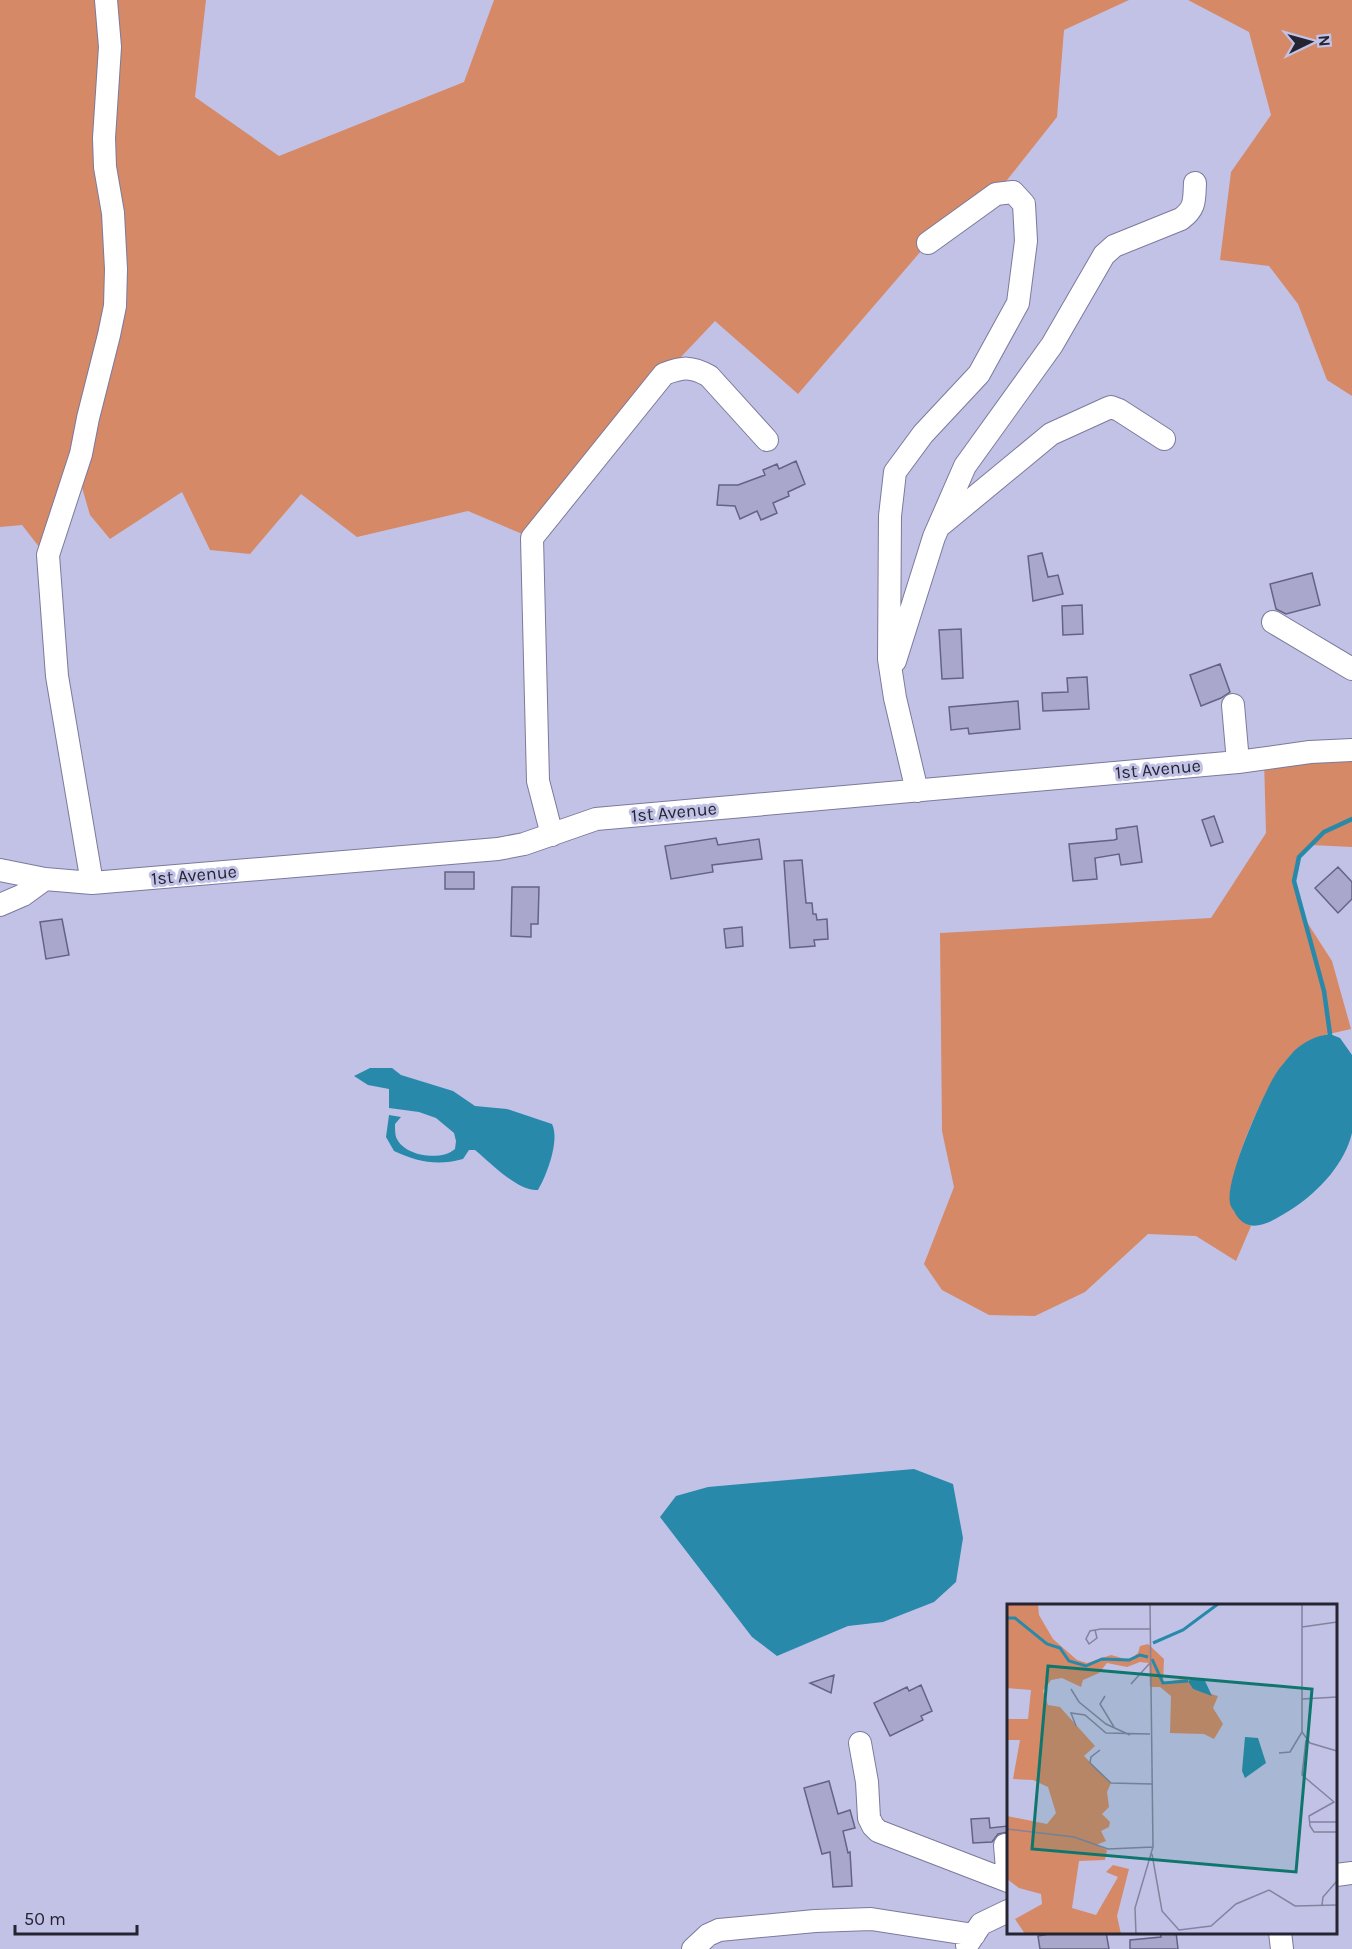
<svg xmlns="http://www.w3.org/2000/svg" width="1352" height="1949" font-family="Karla,sans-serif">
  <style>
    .green { fill: #d58966 }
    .water { fill: #2889aa }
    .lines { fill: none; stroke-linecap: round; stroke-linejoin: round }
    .stream { stroke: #2889aa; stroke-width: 4.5 }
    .building { fill: #a9a8cc; stroke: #646384; stroke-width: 1.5 }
    .minor-casing { stroke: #7b7a9c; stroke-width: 24 }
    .minor { stroke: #fff; stroke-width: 22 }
    .labels { text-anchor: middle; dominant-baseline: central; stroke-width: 6; stroke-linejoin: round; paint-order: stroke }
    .street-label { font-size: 18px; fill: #242432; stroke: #c2c2e7 }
    .inset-river { fill: none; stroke: #2889aa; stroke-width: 3 }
    .inset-road { fill: none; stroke: #83839f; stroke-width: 1.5 }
    .view { fill: #0f766e; fill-opacity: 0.15; stroke: #0f766e; stroke-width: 3 }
    .inset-edge { fill: none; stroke: #242432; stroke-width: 3 }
  </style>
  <rect width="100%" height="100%" fill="#c2c2e7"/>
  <!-- green -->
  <path class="green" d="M 0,0 L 206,0 L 195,97 L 279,156 L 464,82 L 494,0 L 1129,0 L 1064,30 L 1057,117 L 996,194 L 928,243 L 798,394 L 715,321 L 664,375 L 532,538 L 468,511 L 357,537 L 301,494 L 250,554 L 210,550 L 182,492 L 110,539 L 90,515 L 74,460 L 40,548 L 22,525 L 0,527 Z
    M 1188,0 L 1352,0 L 1352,396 L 1327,380 L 1298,304 L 1269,266 L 1220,260 L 1231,172 L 1271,115 L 1249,32 Z
    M 1352,750 L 1352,847 L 1311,845 L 1299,857 L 1294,881 L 1303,916 L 1332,961 L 1351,1029 C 1326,1035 1313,1035 1293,1053 C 1270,1073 1219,1183 1234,1211 C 1237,1216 1246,1222 1251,1226 L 1236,1261 L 1196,1236 L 1148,1234 L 1085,1292 L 1035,1316 L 989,1315 L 942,1290 L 924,1264 L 954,1187 L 942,1131 L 940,933 L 1211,918 L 1266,833 L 1264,759 Z"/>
  <!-- water -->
  <path class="water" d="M 1330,1034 L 1340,1038 L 1352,1055 L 1352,1133 C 1345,1163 1320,1190 1295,1207 C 1276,1219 1248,1240 1234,1211 C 1233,1210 1230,1205 1230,1203 C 1225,1180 1262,1097 1275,1075 C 1280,1067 1288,1058 1294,1051 C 1305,1041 1316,1036 1330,1034 Z
    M 370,1068 L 392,1068 L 401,1075 L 453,1091 L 475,1106 L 507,1109 L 552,1124 C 560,1140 547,1175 538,1190 C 518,1192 491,1163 475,1150 L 469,1150 L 463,1159 C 438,1166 417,1162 394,1151 L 386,1137 L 389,1115 L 401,1117 L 395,1124 C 395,1129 395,1136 397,1139 C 406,1157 442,1161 455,1149 L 456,1141 L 454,1133 L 436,1118 L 419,1112 L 389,1108 L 389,1089 L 368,1085 L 354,1076 Z
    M 914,1469 L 953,1484 L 963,1538 L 956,1582 L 934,1602 L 883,1622 L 848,1626 L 777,1656 L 752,1637 L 660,1517 L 676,1496 L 708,1487 Z"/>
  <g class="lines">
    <!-- stream -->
    <path class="stream" d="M 1330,1034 L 1324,991 L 1294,881 L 1299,857 L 1324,832 L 1352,819"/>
  </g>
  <!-- building -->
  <path class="building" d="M 796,461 L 805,484 L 788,492 L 789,496 L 773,503 L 777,513 L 761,520 L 757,511 L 740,519 L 735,506 L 717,505 L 719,485 L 738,485 L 765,475 L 763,470 L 777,464 L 779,469 Z
    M 1042,553 L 1048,577 L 1058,575 L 1063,594 L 1033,601 L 1028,556 Z
    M 1312,573 L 1320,605 L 1286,614 L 1276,609 L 1270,584 Z
    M 1082,605 L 1083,634 L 1063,635 L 1062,606 Z
    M 961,629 L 963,678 L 942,679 L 939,630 Z
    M 1220,664 L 1230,692 L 1221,698 L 1201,706 L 1190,675 Z
    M 1087,677 L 1089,709 L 1043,711 L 1042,693 L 1068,692 L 1067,678 Z
    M 1018,701 L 1020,729 L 969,734 L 968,728 L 951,730 L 949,707 Z
    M 1214,816 L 1223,842 L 1211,846 L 1202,820 Z
    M 1137,826 L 1142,862 L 1121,865 L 1119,854 L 1095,858 L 1097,879 L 1073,881 L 1069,844 L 1114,840 L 1117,839 L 1116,829 Z
    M 716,838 L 718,845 L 759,839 L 762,859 L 712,865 L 713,872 L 671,879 L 665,846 Z
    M 802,860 L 806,903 L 812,903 L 813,914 L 816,914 L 817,920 L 827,919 L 828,939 L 814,940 L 815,946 L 790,948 L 784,861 Z
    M 1338,867 L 1352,882 L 1352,899 L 1338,913 L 1315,888 Z
    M 445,872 L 474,872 L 474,889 L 445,889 Z
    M 512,887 L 539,887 L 538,924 L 531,924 L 531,937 L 511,936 Z
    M 62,919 L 69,955 L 46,959 L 40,922 Z
    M 742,927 L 743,946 L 726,948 L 724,929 Z
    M 834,1675 L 831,1693 L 810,1683 Z
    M 921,1685 L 932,1711 L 921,1716 L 923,1720 L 890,1736 L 874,1703 L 907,1687 L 909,1691 Z
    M 829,1781 L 838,1814 L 850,1810 L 855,1828 L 843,1831 L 848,1853 L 850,1852 L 852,1886 L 833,1887 L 830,1852 L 822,1854 L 804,1788 Z
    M 989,1818 L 990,1828 L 1008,1826 L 1008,1832 L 998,1834 L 992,1842 L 973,1843 L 971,1819 Z
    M 1060,1932 L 1106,1932 L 1109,1949 L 1040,1949 L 1038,1936 Z
    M 1160,1932 L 1176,1932 L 1178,1949 L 1130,1949 L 1130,1940 L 1161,1937 Z"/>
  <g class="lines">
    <defs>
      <path id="minor" d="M 942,524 L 1051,434 L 1106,409 L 1111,407 L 1119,410 L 1164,439
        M 1273,622 L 1352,669
        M 895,661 L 934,537 L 965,466 L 1052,345 L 1104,255 L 1114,246 L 1181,219 C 1196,208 1194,200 1195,183
        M 1233,705 L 1238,762
        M 917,791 L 895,698 L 889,659 L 890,516 L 895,472 L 923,434 L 979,374 L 1018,303 L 1026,241 L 1024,204 L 1013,192 L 996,194 L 928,243
        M 552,835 L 538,781 L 532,538 L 664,374 C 683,367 691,366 709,376 L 767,440
        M 0,870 L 45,879 L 92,883 L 498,849 L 524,844 L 596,819 L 1238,762 L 1310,752 L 1352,750
        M 92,883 L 57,676 L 48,555 L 81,454 L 88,418 L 109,335 L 115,306 L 116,269 L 113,213 L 105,167 L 104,138 L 110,47 L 106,0
        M 0,905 L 23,895 L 45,879
        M 860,1743 L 867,1782 L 869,1818 L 873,1826 L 878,1831 L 1008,1881
        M 1005,1845 L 1008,1881
        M 1336,1875 L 1352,1873
        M 1280,1932 L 1282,1949
        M 967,1945 L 981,1924 L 1008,1911
        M 693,1949 L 708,1935 L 719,1930 L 815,1921 L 871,1919 L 974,1935"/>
    </defs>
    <!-- minor casing -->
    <use href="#minor" class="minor-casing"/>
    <!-- minor -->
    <use href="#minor" class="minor"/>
  </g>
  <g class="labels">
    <!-- street labels -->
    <g class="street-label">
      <text transform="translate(1158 769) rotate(-5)">1st Avenue</text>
      <text transform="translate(674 812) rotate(-5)">1st Avenue</text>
      <text transform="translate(194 875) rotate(-5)">1st Avenue</text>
    </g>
  </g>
  <!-- overview -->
  <g transform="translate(1007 1604)">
    <rect width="330" height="330" fill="#c2c2e7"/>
    <path d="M 31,0 L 32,11 L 46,35 L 70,56 L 80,59 L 104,51 L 122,56 L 131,49 L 133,42 L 141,40 L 157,55 L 156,79 L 180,74 L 186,85 L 211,92 L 206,104 L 216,120 L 207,135 L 197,130 L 163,129 L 164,92 L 153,83 L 143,83 L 142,59 L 133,58 L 120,63 L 100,59 L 92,69 L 76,76 L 74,83 L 55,74 L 44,76 L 36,87 L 41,101 L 53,103 L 88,142 L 77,152 L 104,179 L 100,188 L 102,203 L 95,210 L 103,218 L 102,223 L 94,227 L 99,237 L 89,241 L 100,246 L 98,256 L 72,257 L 65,304 L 89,311 L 111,273 L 99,268 L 106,261 L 122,265 L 110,312 L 114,330 L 18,330 L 8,315 L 35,300 L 34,290 L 12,284 L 0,275 L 0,212 L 40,220 L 49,209 L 41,183 L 26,176 L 6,175 L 13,136 L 0,136 L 0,115 L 21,115 L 24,86 L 0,84 L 0,1 Z" fill="#d58966"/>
    <path d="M 186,74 L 198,77 L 205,92 L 186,85 L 181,77 ZM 238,133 L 251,134 L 259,159 L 238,174 L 235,167 Z" fill="#2889aa"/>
    <path class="inset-river" d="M 0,14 L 8,14 L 40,40 L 53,44 L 62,57 L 79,62 L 95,55 L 122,56 L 133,51 L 141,53M 146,39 L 176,26 L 211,0M 145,55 L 156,79 L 181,77"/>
    <path class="inset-road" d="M 295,0 L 295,128 L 303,139 L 330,147M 295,23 L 330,18M 88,26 L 90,34 L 82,40 L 79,35 L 83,27 L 88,26 L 94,25 L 143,25M 124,80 L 143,59M 64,85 L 72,98 L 99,120 L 123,131M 98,92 L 93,100 L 107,123M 295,95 L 330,93M 69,122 L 64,109 L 78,111 L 99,129 L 143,130M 299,136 L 295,171 L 327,198 L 302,212 L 303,222 L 307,228 L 330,228M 93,146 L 84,153 L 83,159 L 104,179 L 145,180M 272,149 L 283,148 L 295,128M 302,218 L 330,218M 0,225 L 67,233 L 101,245 L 146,243M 145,250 L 155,307 L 172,326 L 204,322 L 229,300 L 262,286 L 288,302 L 330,301M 315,301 L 316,293 L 330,277M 129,330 L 128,304 L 146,243 L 143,0"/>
    <path class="view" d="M 41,62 L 305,85 L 289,268 L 25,245 Z"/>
    <rect width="330" height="330" class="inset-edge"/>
  </g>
  <!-- north arrow -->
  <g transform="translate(1310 42) rotate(85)" stroke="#c2c2e7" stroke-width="4.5" paint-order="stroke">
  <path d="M0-4.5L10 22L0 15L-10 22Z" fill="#242432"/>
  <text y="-9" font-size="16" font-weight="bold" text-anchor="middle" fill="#242432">N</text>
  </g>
  <!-- scale -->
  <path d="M15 1925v9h122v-9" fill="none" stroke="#242432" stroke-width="3"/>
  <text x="24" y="1925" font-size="18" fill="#242432" stroke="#c2c2e7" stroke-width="4.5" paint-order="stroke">50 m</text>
</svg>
